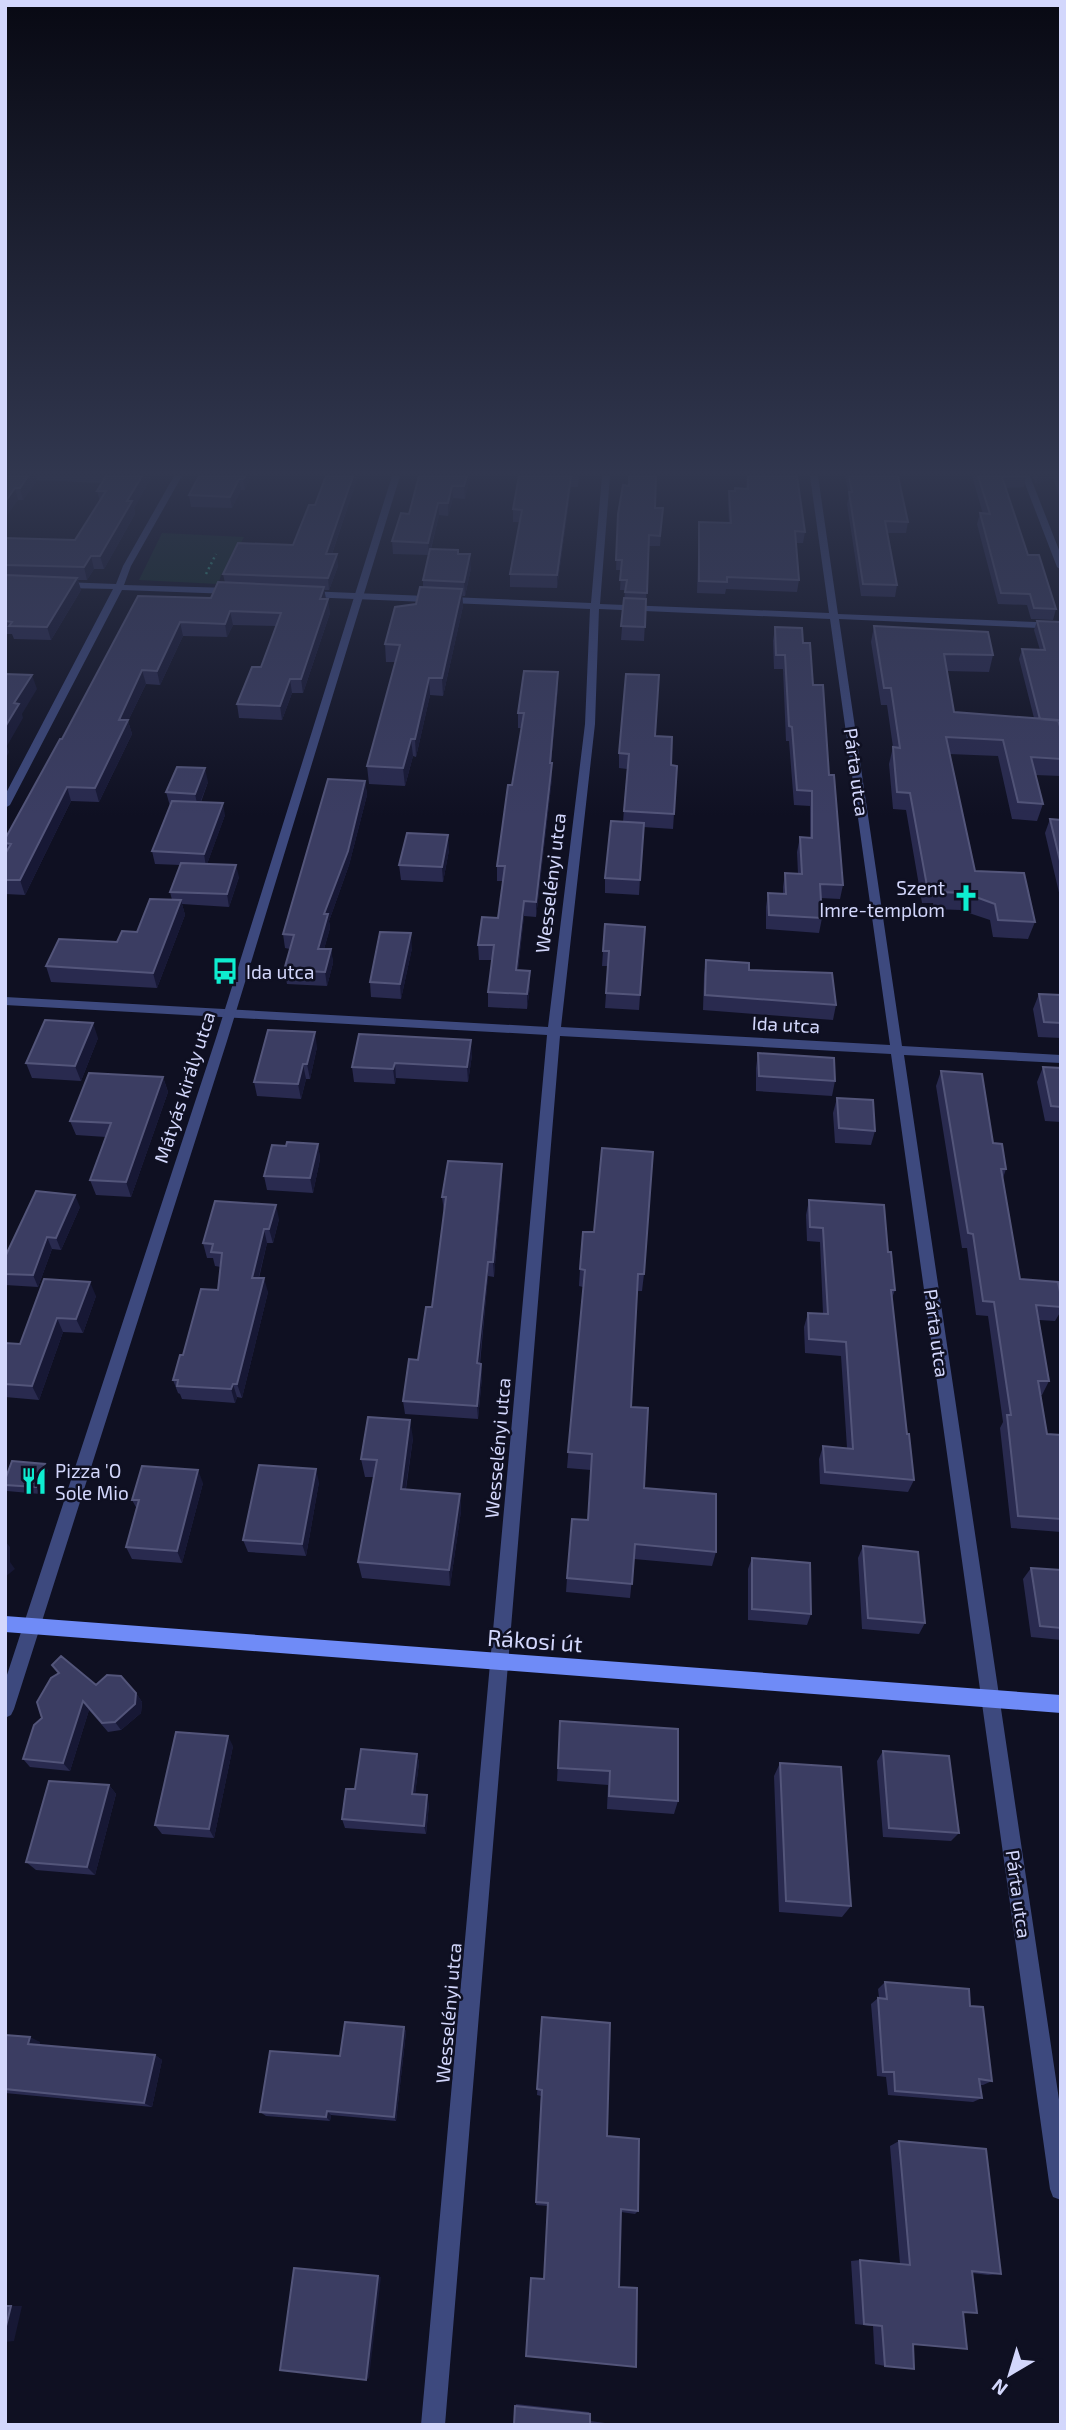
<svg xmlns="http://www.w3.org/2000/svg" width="1066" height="2430" font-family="'Exo 2',sans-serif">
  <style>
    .green { fill: #122b25 }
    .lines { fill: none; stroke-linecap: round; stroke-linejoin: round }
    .path { stroke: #36ad8b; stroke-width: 2.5; stroke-dasharray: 2 3.5; stroke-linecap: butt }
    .minor { fill: #3d497e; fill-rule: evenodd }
    .tertiary { fill: #3d497e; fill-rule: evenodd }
    .secondary { fill: #6f8bf7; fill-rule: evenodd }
    .wall { fill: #292a4f }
    .shaded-wall { fill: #171835 }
    .building { fill: #3b3d62; stroke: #53557a; stroke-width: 2 }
    .labels { text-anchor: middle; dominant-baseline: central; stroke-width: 5; stroke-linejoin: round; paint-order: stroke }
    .street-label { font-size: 19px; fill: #d3d7fc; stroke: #0f1022 }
    .poi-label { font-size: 19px; fill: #d3d7fc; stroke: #0f1022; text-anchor: start }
    .near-street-label { font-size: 23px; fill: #d3d7fc; stroke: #0f1022 }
  </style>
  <rect width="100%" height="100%" fill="#0f1022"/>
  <!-- green -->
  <path class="green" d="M 162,533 L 244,537 L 226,573 L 222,573 L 218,584 L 139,580 Z"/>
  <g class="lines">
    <!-- path -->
    <path class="path" d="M 206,574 L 216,554"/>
    <!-- minor -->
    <path class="minor" d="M 174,476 L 182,476 L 131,566 L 124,585 L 231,588 L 235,591 L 231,594 L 122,590 L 10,805 L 5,808 L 5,795 L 113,589 L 63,588 L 59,585 L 63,582 L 116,584 L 123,566 Z
      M 602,476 L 610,476 L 600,604 L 829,613 L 810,476 L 818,476 L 838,614 L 1061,623 L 1061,629 L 839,619 L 902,1046 L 1061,1055 L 1061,1063 L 904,1055 L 1061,2113 L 1061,2200 L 1053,2197 L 1050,2189 L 891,1054 L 560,1036 L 445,2425 L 421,2425 L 547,1035 L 5,1005 L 5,997 L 548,1027 L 585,724 L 590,609 L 307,597 L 303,594 L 307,591 L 591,603 ZM 599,609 L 830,619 L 890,1045 L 561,1027 L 595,724 Z
      M 1022,476 L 1030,476 L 1061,555 L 1061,570 L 1057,567 Z"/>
    <!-- tertiary -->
    <path class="tertiary" d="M 392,476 L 400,476 L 227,1041 L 14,1709 L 11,1715 L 5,1718 L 5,1681 L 215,1041 Z"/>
    <!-- secondary -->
    <path class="secondary" d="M 5,1616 L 1061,1695 L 1061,1713 L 5,1632 Z"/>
  </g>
  <!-- wall -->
  <path class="wall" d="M 5,476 L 152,476 L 134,508 L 135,514 L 104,569 L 94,569 L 87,580 L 78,580 L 81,590 L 51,640 L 14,639 L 12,634 L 5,634 L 5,538 L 75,540 L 100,501 L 97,491 L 102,483 L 37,480 L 23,500 L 18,500 Z
    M 199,476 L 251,476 L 245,490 L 241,490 L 232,508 L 191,507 L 189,495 Z
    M 358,476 L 332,554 L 338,566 L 329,590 L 324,590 L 326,599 L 330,613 L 303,693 L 292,693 L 282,720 L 239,718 L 237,704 L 261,667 L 276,626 L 233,625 L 227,637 L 183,636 L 160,685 L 146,684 L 128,721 L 132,734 L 99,802 L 71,801 L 25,895 L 5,894 L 5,854 L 6,853 L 5,839 L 62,739 L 138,596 L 211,598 L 225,583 L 223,574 L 293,545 L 315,505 Z
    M 419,476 L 470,476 L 465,499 L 453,498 L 448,516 L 439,515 L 431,549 L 458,550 L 459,554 L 471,568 L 465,596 L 462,596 L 463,606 L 443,696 L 430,695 L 416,757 L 413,756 L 405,786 L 369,784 L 367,766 L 395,662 L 386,662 L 385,644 L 416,604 L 423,587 L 423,580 L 429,555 L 393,554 L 392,541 L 409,514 Z
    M 519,476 L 579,476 L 578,487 L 571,487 L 557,588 L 510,587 L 510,574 L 520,522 L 513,522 L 513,509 Z
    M 747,476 L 805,532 L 803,543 L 796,543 L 799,580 L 797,592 L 726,589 L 725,594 L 697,593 L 699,522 L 729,523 L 728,503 L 729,491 L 734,491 L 746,489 Z
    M 845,476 L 898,476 L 908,522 L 906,533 L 887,533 L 897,585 L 895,597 L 861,596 L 847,504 L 849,496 Z
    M 972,476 L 1026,476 L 1024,487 L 1006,488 L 1028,555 L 1056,609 L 1053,620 L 1031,619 L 1027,605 L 998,604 L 977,524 L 980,513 L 983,514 Z
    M 1033,476 L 1061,476 L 1061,502 L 1053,478 L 1036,484 Z
    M 655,508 L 663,508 L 660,546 L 649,546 L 644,641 L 621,640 L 625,590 L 620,590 L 621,570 L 616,570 L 618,514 Z
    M 1037,621 L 1061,626 L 1061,776 L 1035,775 L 1043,804 L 1037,821 L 1012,819 L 998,756 L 949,754 L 975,871 L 1035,922 L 1028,939 L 993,937 L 990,920 L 960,910 L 934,909 L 933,903 L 922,903 L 906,810 L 893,809 L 889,764 L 893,747 L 887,705 L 881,705 L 871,642 L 874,626 L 993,655 L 989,672 L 947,671 L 954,712 L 1034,718 L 1019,659 L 1022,649 L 1040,650 L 1034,630 Z
    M 775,627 L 803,643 L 813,685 L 829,775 L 843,885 L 840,899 L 820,898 L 822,918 L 819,933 L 766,929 L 766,907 L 768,893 L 783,894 L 783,887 L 785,873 L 798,874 L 797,852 L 800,837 L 810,838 L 810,806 L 794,805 L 789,741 L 786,741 L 783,669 L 774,669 L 773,641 Z
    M 558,672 L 558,687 L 551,763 L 552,778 L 536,917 L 524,916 L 518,970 L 530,986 L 527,1009 L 488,1007 L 488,992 L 492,960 L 479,960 L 478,945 L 498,918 L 503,881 L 497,881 L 497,866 L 512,785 L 522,728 L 518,728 L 518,713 Z
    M 655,736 L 671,765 L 674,814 L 673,829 L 643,827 L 639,895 L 605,893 L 605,878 L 623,822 L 627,769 L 619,768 L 619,753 Z
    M 365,781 L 367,795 L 349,865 L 329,921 L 330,928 L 324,949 L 331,949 L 333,963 L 327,986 L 287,984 L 284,970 L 290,949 L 285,948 L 283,934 Z
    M 208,782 L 201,802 L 225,815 L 207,864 L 239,877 L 229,907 L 182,904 L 185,915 L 157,988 L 51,982 L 46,966 L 117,942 L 137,932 L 172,900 L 170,892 L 180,865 L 155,864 L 152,851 L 170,806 L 166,792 Z
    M 1050,819 L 1061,820 L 1061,901 L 1045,833 Z
    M 449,850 L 443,882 L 401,880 L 399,865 Z
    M 645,927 L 639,1010 L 605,1008 L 608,966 L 602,966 L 603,951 Z
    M 412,948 L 401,999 L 371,997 L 370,982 Z
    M 706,960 L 749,970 L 836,1005 L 833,1020 L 703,1010 L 704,975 Z
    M 1039,994 L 1061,995 L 1061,1038 L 1038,1037 L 1033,1009 Z
    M 98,1038 L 81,1081 L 32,1078 L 26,1063 Z
    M 317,1047 L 310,1079 L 306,1079 L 301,1099 L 257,1096 L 254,1082 Z
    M 758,1053 L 835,1081 L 832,1096 L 756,1091 L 756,1068 Z
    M 472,1055 L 468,1082 L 396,1078 L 395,1084 L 354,1082 L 352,1067 Z
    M 1043,1067 L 1061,1068 L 1061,1122 L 1045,1121 L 1037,1082 Z
    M 941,1071 L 993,1143 L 1006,1169 L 1003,1178 L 1020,1279 L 1061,1307 L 1061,1311 L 1055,1321 L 1039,1320 L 1049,1381 L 1042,1395 L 1041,1395 L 1047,1434 L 1061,1435 L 1061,1532 L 1011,1528 L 1000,1428 L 1003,1422 L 988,1316 L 976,1315 L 967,1248 L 962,1248 L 936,1086 Z
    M 163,1077 L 168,1092 L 131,1197 L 96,1195 L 90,1180 L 106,1137 L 76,1135 L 70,1121 Z
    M 837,1098 L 875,1131 L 871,1145 L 835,1143 L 833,1113 Z
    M 318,1144 L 320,1159 L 313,1193 L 267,1190 L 264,1176 Z
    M 502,1164 L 502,1179 L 494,1277 L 488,1276 L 480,1364 L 481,1364 L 482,1377 L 478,1419 L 405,1414 L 403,1401 L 418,1360 L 432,1307 L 444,1212 L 442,1197 Z
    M 809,1200 L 888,1252 L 895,1290 L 892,1298 L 907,1434 L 914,1480 L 908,1492 L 820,1484 L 819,1459 L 823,1446 L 847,1448 L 841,1356 L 805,1353 L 804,1327 L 808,1313 L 823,1314 L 820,1242 L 807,1241 L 806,1215 Z
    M 80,1207 L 61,1250 L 52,1249 L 38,1287 L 5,1285 L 5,1257 Z
    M 279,1219 L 273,1243 L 267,1243 L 259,1278 L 268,1292 L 242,1398 L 237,1397 L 235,1403 L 182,1399 L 180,1394 L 178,1393 L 173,1380 L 183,1355 L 218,1290 L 221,1267 L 215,1266 L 213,1258 L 207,1258 L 203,1243 Z
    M 580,1269 L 644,1274 L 642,1291 L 637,1291 L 631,1407 L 644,1488 L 716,1552 L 712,1566 L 634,1559 L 630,1598 L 566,1592 L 567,1578 L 588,1520 L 591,1470 L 567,1468 L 583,1287 L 579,1286 Z
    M 44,1279 L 96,1296 L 83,1333 L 63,1332 L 39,1400 L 5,1397 L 5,1343 L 20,1344 Z
    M 413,1438 L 406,1489 L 460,1494 L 461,1511 L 450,1586 L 362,1578 L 358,1562 L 374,1477 L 365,1477 L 361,1459 Z
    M 48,1470 L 40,1494 L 7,1491 L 5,1488 L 5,1480 Z
    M 319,1482 L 306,1556 L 248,1552 L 243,1540 Z
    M 203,1483 L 182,1563 L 132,1559 L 126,1547 L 137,1509 L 132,1500 Z
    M 863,1546 L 925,1623 L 919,1634 L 862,1629 L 858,1558 Z
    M 752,1558 L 811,1614 L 807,1625 L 748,1620 L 748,1569 Z
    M 1031,1568 L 1061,1570 L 1061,1640 L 1031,1637 L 1023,1579 Z
    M 52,1665 L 96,1685 L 136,1693 L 142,1702 L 141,1713 L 121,1730 L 108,1732 L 89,1710 L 70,1771 L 30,1767 L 23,1759 L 42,1718 L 59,1673 Z
    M 560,1721 L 678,1801 L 674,1814 L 607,1809 L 608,1785 L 557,1781 Z
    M 233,1746 L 214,1838 L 162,1834 L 155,1825 Z
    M 883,1751 L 959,1833 L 951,1841 L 883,1837 L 877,1761 Z
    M 417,1754 L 419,1763 L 415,1794 L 429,1804 L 426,1834 L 345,1828 L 342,1819 L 355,1789 Z
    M 780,1763 L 851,1906 L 842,1917 L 779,1912 L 774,1776 Z
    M 109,1785 L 116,1794 L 95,1875 L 36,1870 L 26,1862 Z
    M 885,1982 L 970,2006 L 992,2081 L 983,2085 L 980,2085 L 982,2098 L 973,2102 L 888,2095 L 886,2077 L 877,2076 L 871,2004 L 878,1998 L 879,1998 L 878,1989 Z
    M 542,2017 L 607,2136 L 638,2211 L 635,2214 L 621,2212 L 544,2279 L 548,2206 L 536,2205 L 541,2096 L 537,2095 Z
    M 404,2027 L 406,2032 L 396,2121 L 331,2115 L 330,2121 L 266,2116 L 260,2112 L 340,2056 Z
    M 5,2035 L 40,2042 L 39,2045 L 155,2055 L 162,2060 L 152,2107 L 5,2093 Z
    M 899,2141 L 1001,2274 L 988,2275 L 972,2273 L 977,2313 L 963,2313 L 913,2344 L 885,2366 L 875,2364 L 873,2326 L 855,2324 L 851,2261 L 860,2260 L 900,2264 L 890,2146 Z
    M 516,2404 L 589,2412 L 590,2414 L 590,2421 L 620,2425 L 514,2425 Z"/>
  <!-- shaded-wall -->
  <path class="shaded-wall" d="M 28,476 L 36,476 L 37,480 L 23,500 L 20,488 Z
    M 142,476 L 152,476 L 134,508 L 135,514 L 104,569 L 100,556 L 127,501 Z
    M 245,476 L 251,476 L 245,490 L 243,479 Z
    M 353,476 L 358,476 L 328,565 L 326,554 Z
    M 467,476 L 470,476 L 465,499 L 464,486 Z
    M 571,476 L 571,487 L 557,588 L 557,575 Z
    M 1038,476 L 1053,476 L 1053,478 L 1036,484 Z
    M 239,479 L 241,490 L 232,508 L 230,497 Z
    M 452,486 L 453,498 L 448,516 L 448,503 Z
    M 15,488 L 18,500 L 5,519 L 5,502 Z
    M 438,503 L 439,515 L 429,555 L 428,543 Z
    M 337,554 L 338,566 L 329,590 L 328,578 Z
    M 470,554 L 471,568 L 465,596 L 464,582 Z
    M 91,556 L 94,569 L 87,580 L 84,567 Z
    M 77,578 L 81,590 L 51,640 L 47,627 Z
    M 324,587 L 326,600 L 320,599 Z
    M 462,589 L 463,606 L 443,696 L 442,678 Z
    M 328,599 L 330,613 L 303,693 L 301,679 Z
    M 230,611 L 233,625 L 227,637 L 225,624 Z
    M 180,622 L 183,636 L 160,685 L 157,671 Z
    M 142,670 L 146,684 L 128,721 L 132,734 L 99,802 L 95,788 L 119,720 Z
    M 558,672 L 558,687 L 549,778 L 550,763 Z
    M 32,675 L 37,689 L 22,714 L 23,718 L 7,746 L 9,752 L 5,760 L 5,727 L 14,703 Z
    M 429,678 L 430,695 L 416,757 L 415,739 Z
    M 290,679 L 292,693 L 282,720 L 280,706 Z
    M 411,739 L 413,756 L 405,786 L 403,768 Z
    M 552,763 L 552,778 L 536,917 L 536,902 Z
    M 205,768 L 208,782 L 198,808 L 195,794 Z
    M 365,781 L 367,795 L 349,865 L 329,921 L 330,928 L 320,963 L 318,949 L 324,914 Z
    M 67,787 L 71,801 L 25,895 L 20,880 Z
    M 223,803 L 225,815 L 206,867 L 204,854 Z
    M 448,835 L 449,850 L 443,882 L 442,867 Z
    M 236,865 L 239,877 L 229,907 L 227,894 Z
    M 181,900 L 185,915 L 157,988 L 153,973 Z
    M 524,901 L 524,916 L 516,985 L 516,970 Z
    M 411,933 L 412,948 L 401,999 L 400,984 Z
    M 331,949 L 333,963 L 327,986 L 325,972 Z
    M 530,971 L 530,986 L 527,1009 L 527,994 Z
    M 93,1023 L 98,1038 L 81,1081 L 75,1066 Z
    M 315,1032 L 317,1047 L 310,1079 L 307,1064 Z
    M 471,1040 L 472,1055 L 468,1082 L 467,1067 Z
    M 395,1063 L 396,1078 L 395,1084 L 393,1069 Z
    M 303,1064 L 306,1079 L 301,1099 L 298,1084 Z
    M 163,1077 L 168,1092 L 131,1197 L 126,1182 Z
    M 318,1144 L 320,1159 L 313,1193 L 310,1178 Z
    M 502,1164 L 502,1179 L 494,1277 L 493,1262 Z
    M 75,1195 L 80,1207 L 61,1250 L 56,1238 Z
    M 276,1205 L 279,1219 L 273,1243 L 269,1229 Z
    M 264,1229 L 267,1243 L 255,1292 L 252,1278 Z
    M 47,1237 L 52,1249 L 38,1287 L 33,1275 Z
    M 488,1262 L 488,1276 L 478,1377 L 477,1363 Z
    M 264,1278 L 268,1292 L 242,1398 L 237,1384 Z
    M 90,1282 L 96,1296 L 83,1333 L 76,1319 Z
    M 57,1318 L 63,1332 L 39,1400 L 32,1386 Z
    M 481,1364 L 482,1377 L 478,1419 L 477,1406 Z
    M 233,1384 L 237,1397 L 235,1403 L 231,1389 Z
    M 410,1420 L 413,1438 L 403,1506 L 401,1489 Z
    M 45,1464 L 48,1470 L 40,1494 L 36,1487 Z
    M 316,1469 L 319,1482 L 306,1556 L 302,1544 Z
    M 198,1470 L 203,1483 L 182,1563 L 177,1551 Z
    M 460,1494 L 461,1511 L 450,1586 L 449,1570 Z
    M 5,1541 L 10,1547 L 10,1562 L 15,1569 L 5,1577 Z
    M 136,1693 L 142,1702 L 141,1713 L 121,1730 L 115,1722 Z
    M 83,1701 L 89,1710 L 70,1771 L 63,1763 Z
    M 228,1736 L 233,1746 L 214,1838 L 209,1829 Z
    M 417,1754 L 419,1763 L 414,1803 L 412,1794 Z
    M 109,1785 L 116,1794 L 95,1875 L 87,1867 Z
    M 427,1795 L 429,1804 L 426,1834 L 424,1826 Z
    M 404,2027 L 406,2032 L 396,2121 L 394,2117 Z
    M 30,2037 L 40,2042 L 38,2049 L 28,2044 Z
    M 155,2055 L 162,2060 L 152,2107 L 144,2103 Z
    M 327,2111 L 331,2115 L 330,2121 L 326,2117 Z
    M 378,2276 L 381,2277 L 369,2378 L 366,2380 Z
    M 11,2306 L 22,2306 L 14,2341 L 5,2342 L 5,2330 Z"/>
  <!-- building -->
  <path class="building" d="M 5,476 L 28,476 L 20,488 L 15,488 L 5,502 Z
    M 106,476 L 142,476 L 127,501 L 132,501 L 100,556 L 91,556 L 84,567 L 5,565 L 5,538 L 75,540 L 106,491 L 97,491 Z
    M 199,476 L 245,476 L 243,479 L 239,479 L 230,497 L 189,495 Z
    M 326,476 L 353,476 L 326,554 L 337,554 L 328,578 L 223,574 L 238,543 L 293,545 L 309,505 L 315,505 Z
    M 419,476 L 467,476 L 464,486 L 452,486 L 448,503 L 438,503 L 428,543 L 392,541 L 401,513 L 409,514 Z
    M 519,476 L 571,476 L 557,575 L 510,574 L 522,510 L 513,509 Z
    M 629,476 L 656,476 L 655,508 L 663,508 L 660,536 L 649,535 L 647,593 L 625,592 L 627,580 L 620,580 L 622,560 L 616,560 L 618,514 L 623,485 L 629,486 Z
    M 748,476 L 797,476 L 805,532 L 795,531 L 799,580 L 727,577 L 727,582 L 699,581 L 699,522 L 731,523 L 729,491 L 735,491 L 735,488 L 748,489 Z
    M 849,476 L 898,476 L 908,522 L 885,521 L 897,585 L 863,584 L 849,492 L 852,492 Z
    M 978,476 L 1026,476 L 1002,477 L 1028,555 L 1039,555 L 1056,609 L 1034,608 L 1030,594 L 1001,593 L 980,513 L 990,514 Z
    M 430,549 L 458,550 L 458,554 L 470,554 L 464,582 L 423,580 Z
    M 5,575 L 77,578 L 47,627 L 9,626 L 12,622 L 5,621 Z
    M 218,582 L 324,587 L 320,599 L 328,599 L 301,679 L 290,679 L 280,706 L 237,704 L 252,667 L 261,667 L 281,613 L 230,611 L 225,624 L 180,622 L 157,671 L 142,670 L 119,720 L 128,720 L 95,788 L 67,787 L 20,880 L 5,880 L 5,854 L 11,844 L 5,843 L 5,839 L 60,739 L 62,739 L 138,596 L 211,598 Z
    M 420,587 L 462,589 L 442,678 L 429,678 L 415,739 L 411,739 L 403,768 L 367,766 L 400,645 L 385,644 L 395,607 L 416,604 Z
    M 624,598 L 646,599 L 645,627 L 621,626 Z
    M 1037,621 L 1060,622 L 1061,626 L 1061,721 L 1040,719 L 1022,649 L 1045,650 Z
    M 874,626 L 988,632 L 993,655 L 944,654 L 954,712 L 1058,720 L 1061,730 L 1061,759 L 1031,757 L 1043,804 L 1018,802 L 1003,740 L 946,737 L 975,871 L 1024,873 L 1035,922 L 998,920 L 995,904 L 965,893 L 939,892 L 938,886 L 927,886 L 910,793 L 897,792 L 893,747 L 900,748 L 891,688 L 884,688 Z
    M 775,627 L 802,628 L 803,643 L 810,643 L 813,685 L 823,685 L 829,775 L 834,775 L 843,885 L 820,884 L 822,918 L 769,915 L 768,893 L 786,894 L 785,873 L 802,874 L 800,837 L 812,838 L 812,791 L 797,790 L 792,727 L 789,726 L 785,655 L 776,655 Z
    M 524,671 L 558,672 L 550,763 L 552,763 L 536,902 L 524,901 L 516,970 L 530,971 L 527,994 L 488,992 L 494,945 L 478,945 L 482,917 L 498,918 L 505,866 L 497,866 L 508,785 L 512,785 L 524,713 L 518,713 Z
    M 5,674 L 32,675 L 14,703 L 19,704 L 5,727 Z
    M 626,674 L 659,675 L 655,736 L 672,737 L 671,765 L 677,766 L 674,814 L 624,811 L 629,754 L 619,753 Z
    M 177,767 L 205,768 L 195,794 L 166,792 Z
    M 328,779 L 365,781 L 348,851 L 324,914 L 328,914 L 318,949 L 331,949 L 325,972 L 284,970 L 294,935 L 283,934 Z
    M 172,801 L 223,803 L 204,854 L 152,851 Z
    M 1050,819 L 1061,820 L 1061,865 Z
    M 611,821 L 644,823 L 640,880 L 605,878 Z
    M 407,833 L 448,835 L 442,867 L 399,865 Z
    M 181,863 L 236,865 L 227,894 L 170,892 Z
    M 150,899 L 181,900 L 153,973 L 46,966 L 59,939 L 117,942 L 122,931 L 137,932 Z
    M 605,924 L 645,927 L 640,995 L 606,993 L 609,951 L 603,951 Z
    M 380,932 L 411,933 L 400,984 L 370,982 Z
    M 706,960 L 749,963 L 749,970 L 832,973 L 836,1005 L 705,995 Z
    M 1039,994 L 1061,995 L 1061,1023 L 1044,1022 Z
    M 45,1020 L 93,1023 L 75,1066 L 26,1063 Z
    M 268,1030 L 315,1032 L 307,1064 L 303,1064 L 298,1084 L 254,1082 Z
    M 359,1034 L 471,1040 L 467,1067 L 395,1063 L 393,1069 L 352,1067 Z
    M 758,1053 L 834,1058 L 835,1081 L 759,1076 Z
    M 1043,1067 L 1061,1068 L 1061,1107 L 1051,1106 Z
    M 941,1071 L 982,1074 L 993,1143 L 1002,1144 L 1006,1169 L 1001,1169 L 1020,1279 L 1058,1282 L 1061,1297 L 1061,1307 L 1036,1305 L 1049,1381 L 1038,1381 L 1047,1434 L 1061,1435 L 1061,1519 L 1018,1516 L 1007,1415 L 1011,1415 L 994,1302 L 983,1301 L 973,1234 L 968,1233 Z
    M 89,1073 L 163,1077 L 126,1182 L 90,1180 L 111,1123 L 70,1121 Z
    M 837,1098 L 873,1100 L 875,1131 L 839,1128 Z
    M 287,1142 L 318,1144 L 310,1178 L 264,1176 L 272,1145 L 286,1146 Z
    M 602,1148 L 653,1152 L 644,1274 L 638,1274 L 631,1407 L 648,1408 L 644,1488 L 716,1494 L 716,1552 L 635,1544 L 632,1584 L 567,1578 L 572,1519 L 588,1520 L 592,1454 L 568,1452 L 585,1270 L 580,1269 L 583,1232 L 594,1232 Z
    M 448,1161 L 502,1164 L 493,1262 L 488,1262 L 477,1363 L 481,1364 L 477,1406 L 403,1401 L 409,1359 L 418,1360 L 426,1307 L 432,1307 L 446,1197 L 442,1197 Z
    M 36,1191 L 75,1195 L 56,1238 L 47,1237 L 33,1275 L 5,1274 L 5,1257 Z
    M 809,1200 L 884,1205 L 888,1252 L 891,1252 L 895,1290 L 891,1290 L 907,1434 L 909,1434 L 914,1480 L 825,1472 L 823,1446 L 853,1449 L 846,1342 L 809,1339 L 808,1313 L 828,1314 L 823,1228 L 810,1227 Z
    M 215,1201 L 276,1205 L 269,1229 L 264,1229 L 252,1278 L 264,1278 L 237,1384 L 233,1384 L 231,1389 L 177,1386 L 178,1380 L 173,1380 L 180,1355 L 183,1355 L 201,1289 L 218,1290 L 222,1253 L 211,1252 L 213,1244 L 203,1243 Z
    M 44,1279 L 90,1282 L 76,1319 L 57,1318 L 32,1386 L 5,1384 L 5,1343 L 20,1344 Z
    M 368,1417 L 410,1420 L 401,1489 L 460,1494 L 449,1570 L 358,1562 L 377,1460 L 361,1459 Z
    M 12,1461 L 45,1464 L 36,1487 L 5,1485 L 5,1480 Z
    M 259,1465 L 316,1469 L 302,1544 L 243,1540 Z
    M 142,1466 L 198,1470 L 177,1551 L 126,1547 L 139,1500 L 132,1500 Z
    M 863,1546 L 918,1552 L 925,1623 L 868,1618 Z
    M 752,1558 L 810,1563 L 811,1614 L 752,1609 Z
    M 1031,1568 L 1061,1570 L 1061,1628 L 1040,1626 Z
    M 61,1656 L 96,1685 L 107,1675 L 121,1676 L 136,1693 L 135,1704 L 115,1722 L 102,1723 L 83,1701 L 63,1763 L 23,1759 L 34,1725 L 42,1718 L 37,1702 L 51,1678 L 59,1673 L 52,1665 Z
    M 560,1721 L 678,1729 L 678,1801 L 609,1796 L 610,1771 L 558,1768 Z
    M 176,1732 L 228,1736 L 209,1829 L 155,1825 Z
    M 361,1749 L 417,1754 L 412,1794 L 427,1795 L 424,1826 L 342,1819 L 346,1789 L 355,1789 Z
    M 883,1751 L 949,1756 L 959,1833 L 889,1828 Z
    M 780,1763 L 841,1767 L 851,1906 L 786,1901 Z
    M 49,1781 L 109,1785 L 87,1867 L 26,1862 Z
    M 885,1982 L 969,1989 L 970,2006 L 983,2007 L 992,2081 L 979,2079 L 982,2098 L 895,2091 L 894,2072 L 883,2072 L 878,1998 L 887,1999 Z
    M 542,2017 L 610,2023 L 607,2136 L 639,2139 L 638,2211 L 621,2209 L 619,2287 L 637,2288 L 636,2367 L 526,2356 L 531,2278 L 544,2279 L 548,2203 L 536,2202 L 542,2090 L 537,2089 Z
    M 345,2022 L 404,2027 L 394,2117 L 327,2111 L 326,2117 L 260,2112 L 270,2051 L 340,2056 Z
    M 5,2035 L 30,2037 L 28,2044 L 155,2055 L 144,2103 L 5,2089 Z
    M 899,2141 L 986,2149 L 1001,2274 L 972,2271 L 977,2313 L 963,2312 L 967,2349 L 913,2344 L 914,2369 L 885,2366 L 882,2326 L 864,2324 L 860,2260 L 910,2265 Z
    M 294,2268 L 378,2276 L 366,2380 L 280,2370 Z
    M 5,2306 L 11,2306 L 5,2330 Z
    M 515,2406 L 590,2414 L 590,2424 L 602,2425 L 514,2425 Z"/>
  <!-- sky -->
  <linearGradient id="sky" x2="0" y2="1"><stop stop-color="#080913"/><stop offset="0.58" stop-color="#31374f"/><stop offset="1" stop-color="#31374f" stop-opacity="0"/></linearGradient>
  <rect width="1066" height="816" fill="url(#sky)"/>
  <!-- icons -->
  <defs>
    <symbol id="church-bare" viewBox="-9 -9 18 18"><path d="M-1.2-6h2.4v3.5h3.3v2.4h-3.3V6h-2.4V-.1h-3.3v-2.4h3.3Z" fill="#0eedd0" stroke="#0f1022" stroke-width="2.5" paint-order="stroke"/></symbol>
    <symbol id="bus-bare" viewBox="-9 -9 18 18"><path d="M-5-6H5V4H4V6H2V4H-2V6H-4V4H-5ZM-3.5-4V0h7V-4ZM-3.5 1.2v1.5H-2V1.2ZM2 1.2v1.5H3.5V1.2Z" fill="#0eedd0" stroke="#0f1022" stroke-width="2.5" paint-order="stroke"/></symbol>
    <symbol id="restaurant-bare" viewBox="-9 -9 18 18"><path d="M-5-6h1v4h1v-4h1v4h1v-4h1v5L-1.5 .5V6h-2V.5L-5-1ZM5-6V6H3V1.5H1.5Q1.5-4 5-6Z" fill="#0eedd0" stroke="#0f1022" stroke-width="2.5" paint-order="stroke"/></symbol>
  </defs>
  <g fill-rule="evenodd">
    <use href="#church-bare" x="947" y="879" width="38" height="38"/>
    <use href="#bus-bare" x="206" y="952" width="38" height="38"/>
    <use href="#restaurant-bare" x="15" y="1462" width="38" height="38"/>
  </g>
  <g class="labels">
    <!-- street labels -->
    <g class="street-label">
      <text transform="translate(857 772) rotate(82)">Párta utca</text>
      <text transform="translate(550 883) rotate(-83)">Wesselényi utca</text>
      <text transform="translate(786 1024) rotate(3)">Ida utca</text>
      <text transform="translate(184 1087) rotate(-72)">Mátyás király utca</text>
      <text transform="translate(937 1333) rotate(82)">Párta utca</text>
      <text transform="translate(497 1448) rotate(-85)">Wesselényi utca</text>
      <text transform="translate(1019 1894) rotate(82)">Párta utca</text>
      <text transform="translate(448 2013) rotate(-85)">Wesselényi utca</text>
    </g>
    <!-- poi labels -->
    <g class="poi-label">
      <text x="945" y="887" text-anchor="end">Szent<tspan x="945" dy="22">Imre-templom</tspan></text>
      <text x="246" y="971">Ida utca</text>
      <text x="55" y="1470">Pizza 'O<tspan x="55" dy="22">Sole Mio</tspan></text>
    </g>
    <!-- near-street labels -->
    <g class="near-street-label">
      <text transform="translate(535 1640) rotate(4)">Rákosi út</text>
    </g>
  </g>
  <!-- border -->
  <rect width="1066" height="2430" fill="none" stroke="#d3d7fc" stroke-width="14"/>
  <!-- north arrow -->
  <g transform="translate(1010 2374) rotate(218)" stroke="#0f1022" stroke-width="5" paint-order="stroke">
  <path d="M0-5L12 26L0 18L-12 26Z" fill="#d3d7fc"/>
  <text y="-10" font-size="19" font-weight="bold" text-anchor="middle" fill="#d3d7fc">N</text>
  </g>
</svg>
